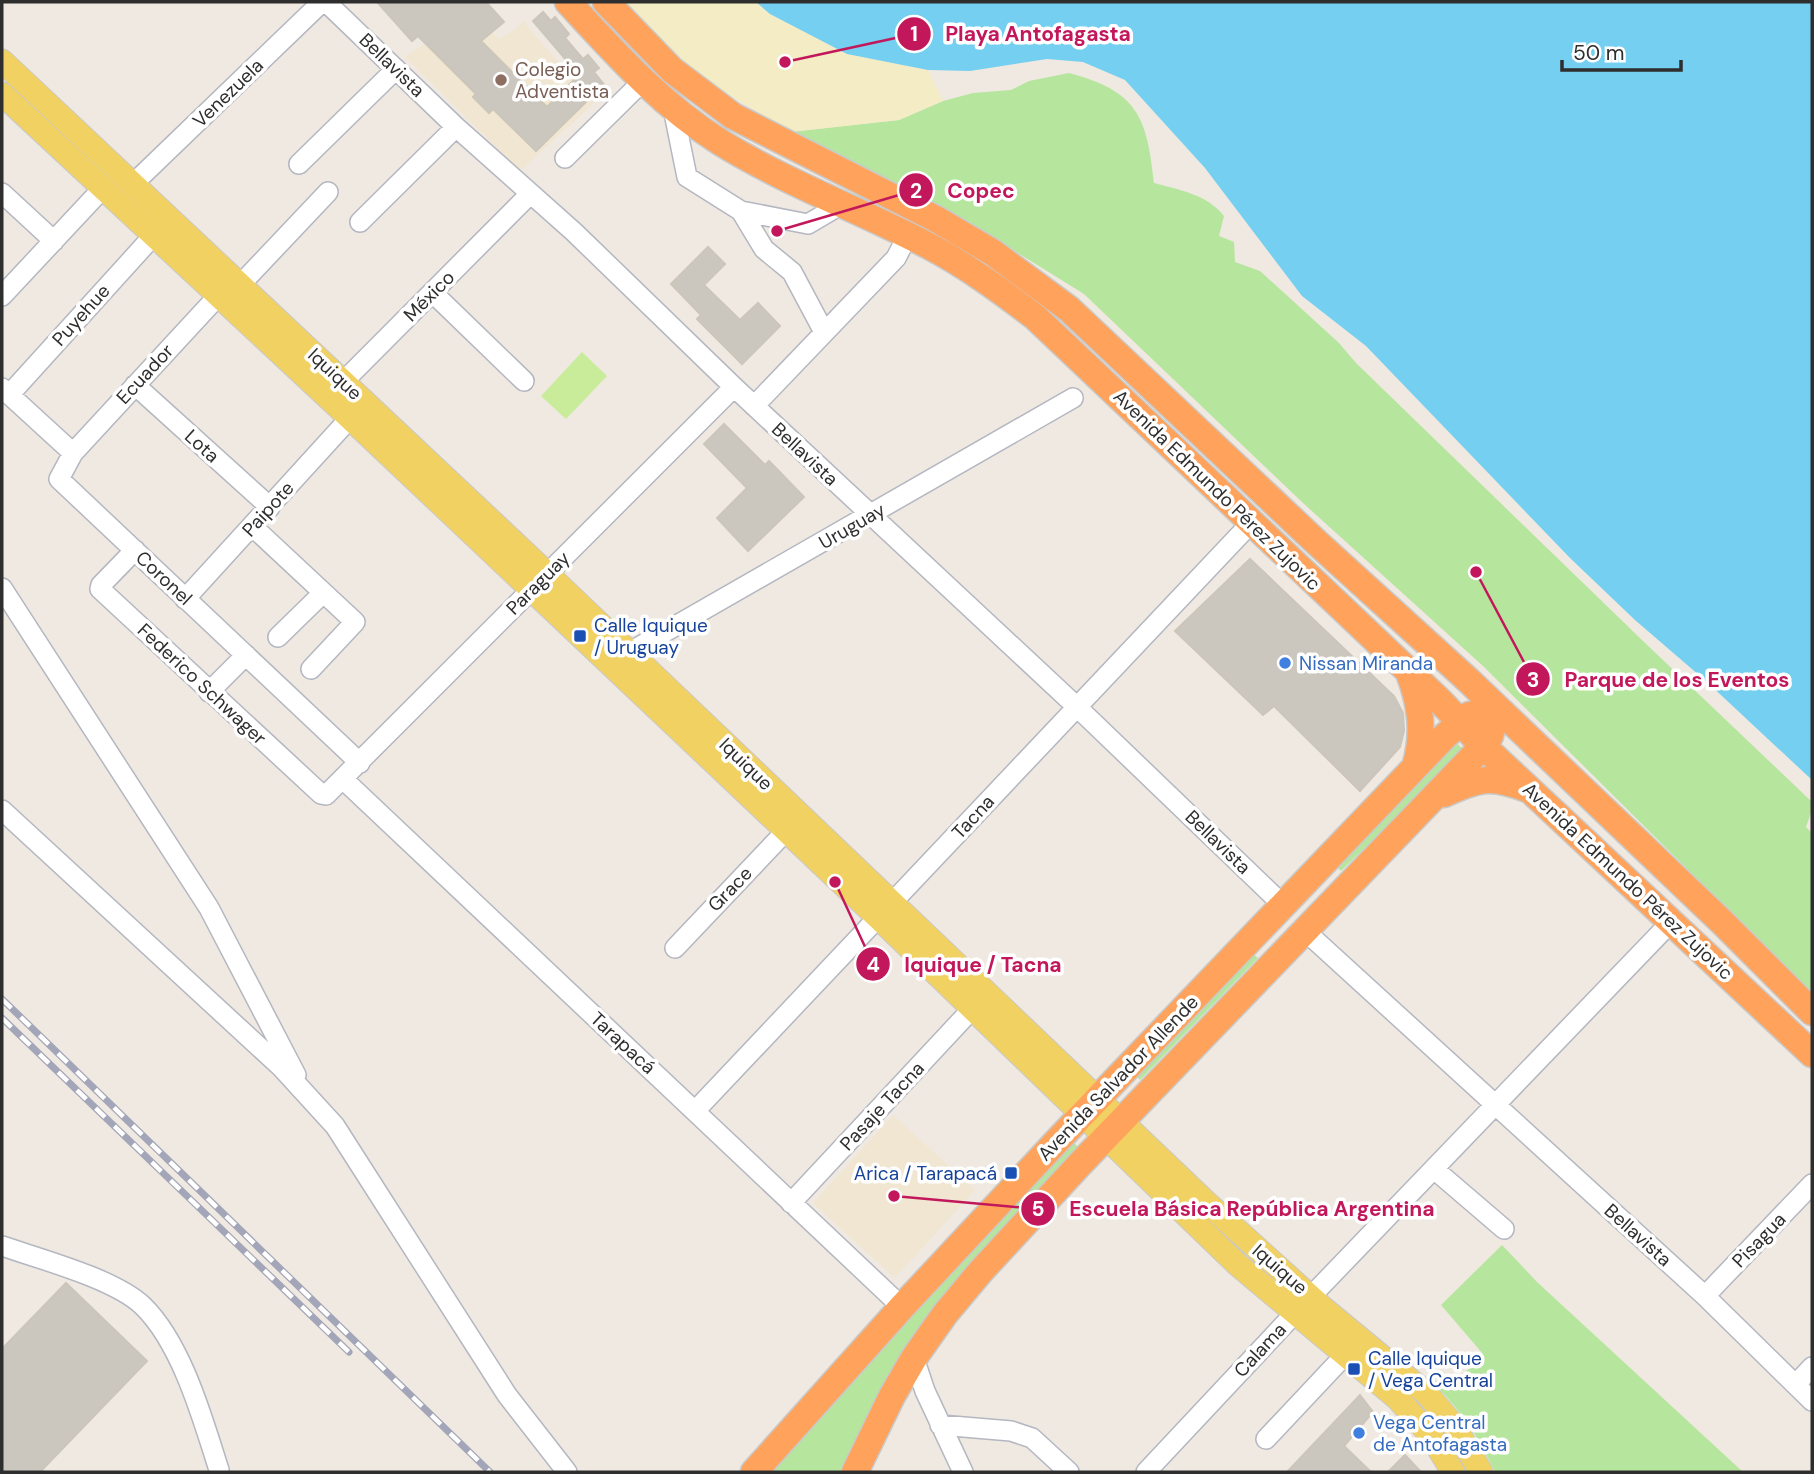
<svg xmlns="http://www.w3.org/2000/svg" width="1814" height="1474" font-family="'DM Sans',sans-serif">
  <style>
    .education { fill: #f0e6d1 }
    .green { fill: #b6e59e }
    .sand { fill: #f3ecc5 }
    .pitch { fill: #c9ec9a }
    .water { fill: #75cff0 }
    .building { fill: #cbc7bf; stroke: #cbc5ba; stroke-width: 2 }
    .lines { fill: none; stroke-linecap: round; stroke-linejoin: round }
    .minor-casing { stroke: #b4b7c1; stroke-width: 22 }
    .major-casing { stroke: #c9c9c9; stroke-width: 25 }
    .highway-casing { stroke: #c9c9c9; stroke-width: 29 }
    .minor { stroke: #fff; stroke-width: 19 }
    .major { stroke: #f2d163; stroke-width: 23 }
    .highway { stroke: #ffa35c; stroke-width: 26 }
    .rail-casing { stroke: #a3a6b8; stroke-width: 7 }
    .rail { stroke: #fff; stroke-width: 4.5; stroke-dasharray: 13; stroke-linecap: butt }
    .education-dot { fill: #8d6e63; stroke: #fff; stroke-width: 2.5 }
    .transit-dot { fill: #1a4fb4; stroke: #fff; stroke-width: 2.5 }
    .shop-dot { fill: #3f7fe0; stroke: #fff; stroke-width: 2.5 }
    .labels { text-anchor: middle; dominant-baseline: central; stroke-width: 7; stroke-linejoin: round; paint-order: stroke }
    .street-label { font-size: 19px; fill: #2e2e2e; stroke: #fff }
    .education-label { font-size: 19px; fill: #785e54; stroke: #fff; text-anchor: start }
    .transit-label { font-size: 19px; fill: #164399; stroke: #fff; text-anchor: start }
    .shop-label { font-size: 19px; fill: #366cbe; stroke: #fff; text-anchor: start }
    .leader { fill: none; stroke: #c2185b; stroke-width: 2.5 }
    .callout-dot { fill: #c2185b; stroke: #fff; stroke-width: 2.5 }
    .mark-label { font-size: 21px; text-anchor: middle; font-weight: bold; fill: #fff }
    .callout-label { font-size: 21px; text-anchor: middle; font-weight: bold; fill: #c2185b; stroke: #fff; stroke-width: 7; stroke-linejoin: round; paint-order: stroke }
  </style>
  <rect width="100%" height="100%" fill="#efe9e1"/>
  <!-- education -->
  <path class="education" d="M 461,7 L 499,39 L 516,29 L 523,21 L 594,103 L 520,171 L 405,57 L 436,37 Z
    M 893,1115 L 975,1190 L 895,1278 L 813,1203 Z"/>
  <!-- green -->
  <path class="green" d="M 1069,73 C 1137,91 1147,116 1154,183 C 1179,190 1207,194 1224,216 L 1219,236 L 1234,242 L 1235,262 L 1260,271 L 1339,343 L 1356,363 L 1643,641 L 1812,802 L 1812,810 L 1806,827 L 1812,833 L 1812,993 L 1483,666 L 1303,503 L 1084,294 L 971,224 L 790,132 L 899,120 L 943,101 L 973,93 L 1011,90 L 1029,81 Z
    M 1451,738 L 1464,750 L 1460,755 L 1341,871 L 1335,865 Z
    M 1252,953 L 1258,958 L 1140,1080 L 1135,1074 Z
    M 1072,1141 L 1080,1149 L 860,1435 L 842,1472 L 768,1472 Z
    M 1502,1245 L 1537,1282 L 1743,1472 L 1495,1472 C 1477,1435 1461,1410 1431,1381 L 1457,1381 L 1483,1354 L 1441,1305 Z"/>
  <!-- sand -->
  <path class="sand" d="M 626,2 L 756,2 L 770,14 L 847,54 L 928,70 L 943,101 L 899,120 L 790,132 L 692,72 Z"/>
  <!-- pitch -->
  <path class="pitch" d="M 582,352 L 607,376 L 566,419 L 541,396 Z"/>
  <!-- water -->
  <path class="water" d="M 756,2 L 1812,2 L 1812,780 L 1707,682 L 1635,620 L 1570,558 L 1366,346 L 1302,296 L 1205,168 L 1125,80 L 1083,62 L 1047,59 L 970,71 L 928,70 L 847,54 L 770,14 Z"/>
  <!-- building -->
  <path class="building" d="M 377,2 L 486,2 L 504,22 L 481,41 L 547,107 L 579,75 L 533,21 L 543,12 L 551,21 L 555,17 L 569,34 L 565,38 L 583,59 L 588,55 L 599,68 L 594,72 L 606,87 L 596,95 L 595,93 L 536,151 L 493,109 L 489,113 L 473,97 L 476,94 L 418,36 L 412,41 Z
    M 708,247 L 725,264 L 704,285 L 740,320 L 758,303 L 780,326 L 742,364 L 697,319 L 701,315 L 671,284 Z
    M 724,424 L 765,465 L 769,461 L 804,497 L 748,551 L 717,518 L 747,488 L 704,444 Z
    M 1250,559 L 1394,696 L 1403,713 L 1404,731 L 1400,747 L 1360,791 L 1274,706 L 1263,715 L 1175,631 Z
    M 66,1283 L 147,1361 L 40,1472 L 2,1472 L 2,1349 Z
    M 1360,1395 L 1373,1412 L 1344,1446 L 1371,1472 L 1287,1472 Z
    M 1405,1455 L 1421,1472 L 1388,1472 Z"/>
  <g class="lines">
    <defs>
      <path id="minor" d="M 326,2 L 456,127 L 574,232 L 734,387 L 1077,707 L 1284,906
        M 673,108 L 687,177 L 741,211 L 808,224 L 842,204
        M 565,158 L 643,81
        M 299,164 L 396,69
        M 133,184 L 322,2
        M 2,193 L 54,241
        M 741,211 L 764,249 L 792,272 L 824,332
        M 360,222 L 456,127
        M 240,285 L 328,192
        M 433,293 L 524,381
        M 2,296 L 103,188
        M 135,385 L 270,507
        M 2,388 L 73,453 L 59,479 L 360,763
        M 333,392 L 530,194
        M 9,395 L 154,235
        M 754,406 L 896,258 L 908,235
        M 73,453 L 218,296
        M 252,526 L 355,622 L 311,669
        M 135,550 L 101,585 L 100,589 L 321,794 L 326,795 L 734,387
        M 2,588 L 209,908 L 296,1075
        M 185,599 L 350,418
        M 278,637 L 323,593
        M 630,652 L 1073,398
        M 209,692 L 246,655
        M 344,780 L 902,1307
        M 2,810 L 282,1068 L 335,1126 L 507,1395 L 567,1472
        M 1304,930 L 1705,1296 L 1812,1401
        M 675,948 L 786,831
        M 695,1111 L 1251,523
        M 1434,1169 L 1504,1229
        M 791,1203 L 972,1009
        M 2,1246 C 40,1259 115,1279 143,1306 C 182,1344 203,1420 219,1470
        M 1705,1296 L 1812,1184
        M 914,1358 L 925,1391 L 963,1472
        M 1796,1384 L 1812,1367
        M 940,1425 L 1011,1431 L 1032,1438 L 1069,1472
        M 1266,1439 L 1345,1355
        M 1146,1472 L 1295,1313 L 1672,921"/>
      <path id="major" d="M 2,61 L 537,564 L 1207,1203 L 1323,1308 L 1427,1394 L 1455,1427 L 1481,1472
        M 2,94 L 350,418 L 888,927 L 1238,1265 L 1398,1399 L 1431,1436 L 1453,1472"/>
      <path id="highway" d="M 568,2 C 615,53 661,105 720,142 C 786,183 860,210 929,246 C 967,266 1001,291 1035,317 L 1440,701 L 1483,746 L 1812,1054
        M 606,2 L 672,70 L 733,116 L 936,219 L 992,252 L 1069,309 L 1314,540 L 1468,680 L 1723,923 L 1812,1012
        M 1409,673 C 1421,704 1425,734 1415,767
        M 1444,794 C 1479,778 1490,775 1527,789
        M 754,1472 L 902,1307 L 1058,1140 L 1445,736 L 1469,715 L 1497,708 L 1490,736 L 1483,746 L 1080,1164 L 981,1271 L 945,1314 L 914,1358 L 892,1396 L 855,1472"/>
    </defs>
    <!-- minor casing -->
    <use href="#minor" class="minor-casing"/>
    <!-- major casing -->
    <use href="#major" class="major-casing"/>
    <!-- highway casing -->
    <use href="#highway" class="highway-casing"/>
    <!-- minor -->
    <use href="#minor" class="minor"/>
    <!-- major -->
    <use href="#major" class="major"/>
    <!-- highway -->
    <use href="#highway" class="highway"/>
    <defs>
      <path id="rail" d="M 2,999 L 490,1472
        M 2,1018 L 349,1352"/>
    </defs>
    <!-- rail casing -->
    <use href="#rail" class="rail-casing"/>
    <!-- rail -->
    <use href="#rail" class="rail"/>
  </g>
  <!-- markers -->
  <circle class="education-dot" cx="501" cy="80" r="7"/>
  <g class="transit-dot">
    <rect x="573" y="629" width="14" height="14" rx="3.5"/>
    <rect x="1004" y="1166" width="14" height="14" rx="3.5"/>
    <rect x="1347" y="1362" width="14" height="14" rx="3.5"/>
  </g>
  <g class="shop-dot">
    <circle cx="1285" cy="663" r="7"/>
    <circle cx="1359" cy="1433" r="7"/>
  </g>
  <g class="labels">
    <!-- street labels -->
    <g class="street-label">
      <text transform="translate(392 65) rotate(44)">Bellavista</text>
      <text transform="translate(228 93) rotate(-44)">Venezuela</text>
      <text transform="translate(429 296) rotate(-45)">México</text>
      <text transform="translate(81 315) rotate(-48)">Puyehue</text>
      <text transform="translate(145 374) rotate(-47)">Ecuador</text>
      <text transform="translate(335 374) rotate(43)">Iquique</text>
      <text transform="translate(202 446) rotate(42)">Lota</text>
      <text transform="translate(805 454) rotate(43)">Bellavista</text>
      <text transform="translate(1217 490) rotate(44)">Avenida Edmundo Pérez Zujovic</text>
      <text transform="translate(268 509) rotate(-48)">Paipote</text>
      <text transform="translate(852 526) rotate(-30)">Uruguay</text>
      <text transform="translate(164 578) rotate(43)">Coronel</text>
      <text transform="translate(538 583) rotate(-45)">Paraguay</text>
      <text transform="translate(202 684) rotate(43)">Federico Schwager</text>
      <text transform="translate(746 764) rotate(44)">Iquique</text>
      <text transform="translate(973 817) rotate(-47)">Tacna</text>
      <text transform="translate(1218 842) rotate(44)">Bellavista</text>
      <text transform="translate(1628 881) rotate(43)">Avenida Edmundo Pérez Zujovic</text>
      <text transform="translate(730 889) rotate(-46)">Grace</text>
      <text transform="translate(623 1043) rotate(43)">Tarapacá</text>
      <text transform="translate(1118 1078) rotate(-46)">Avenida Salvador Allende</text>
      <text transform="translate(882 1106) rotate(-47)">Pasaje Tacna</text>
      <text transform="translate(1638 1235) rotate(42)">Bellavista</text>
      <text transform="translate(1759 1240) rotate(-46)">Pisagua</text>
      <text transform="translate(1280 1269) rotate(41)">Iquique</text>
      <text transform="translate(1260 1350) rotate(-47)">Calama</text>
    </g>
    <!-- education labels -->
    <g class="education-label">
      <text x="515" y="69">Colegio<tspan x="515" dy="22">Adventista</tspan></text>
    </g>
    <!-- transit labels -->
    <g class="transit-label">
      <text x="594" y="625">Calle Iquique<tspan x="594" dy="22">/ Uruguay</tspan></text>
      <text x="997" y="1173" text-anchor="end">Arica / Tarapacá</text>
      <text x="1368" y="1358">Calle Iquique<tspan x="1368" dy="22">/ Vega Central</tspan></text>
    </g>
    <!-- shop labels -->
    <g class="shop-label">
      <text x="1299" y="663">Nissan Miranda</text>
      <text x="1373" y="1422">Vega Central<tspan x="1373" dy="22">de Antofagasta</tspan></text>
    </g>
  </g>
  <!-- callouts -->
  <path class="leader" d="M785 62L914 34M777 231L916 190M1476 572L1533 679M835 882L873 964M894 1196L1038 1209"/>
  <g class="callout-dot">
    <circle cx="785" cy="62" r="7"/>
    <circle cx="777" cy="231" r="7"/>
    <circle cx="1476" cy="572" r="7"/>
    <circle cx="835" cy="882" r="7"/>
    <circle cx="894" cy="1196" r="7"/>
    <circle cx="914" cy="34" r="18"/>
    <circle cx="916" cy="190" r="18"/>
    <circle cx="1533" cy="679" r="18"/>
    <circle cx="873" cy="964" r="18"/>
    <circle cx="1038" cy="1209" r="18"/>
  </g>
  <g class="mark-label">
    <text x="914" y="41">1</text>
    <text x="916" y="198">2</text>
    <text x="1533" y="687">3</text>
    <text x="873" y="972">4</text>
    <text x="1038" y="1216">5</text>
  </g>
  <g class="callout-label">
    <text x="1038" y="41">Playa Antofagasta</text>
    <text x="981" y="198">Copec</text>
    <text x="1677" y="687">Parque de los Eventos</text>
    <text x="983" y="972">Iquique / Tacna</text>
    <text x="1252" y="1216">Escuela Básica República Argentina</text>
  </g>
  <!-- border -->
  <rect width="1814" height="1474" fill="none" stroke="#2e2e2e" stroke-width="7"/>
  <!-- scale -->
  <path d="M1562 60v10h119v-10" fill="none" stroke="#2e2e2e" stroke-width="3.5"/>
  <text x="1573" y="60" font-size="21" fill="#2e2e2e" stroke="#ffffff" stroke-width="5" paint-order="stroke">50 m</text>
</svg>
